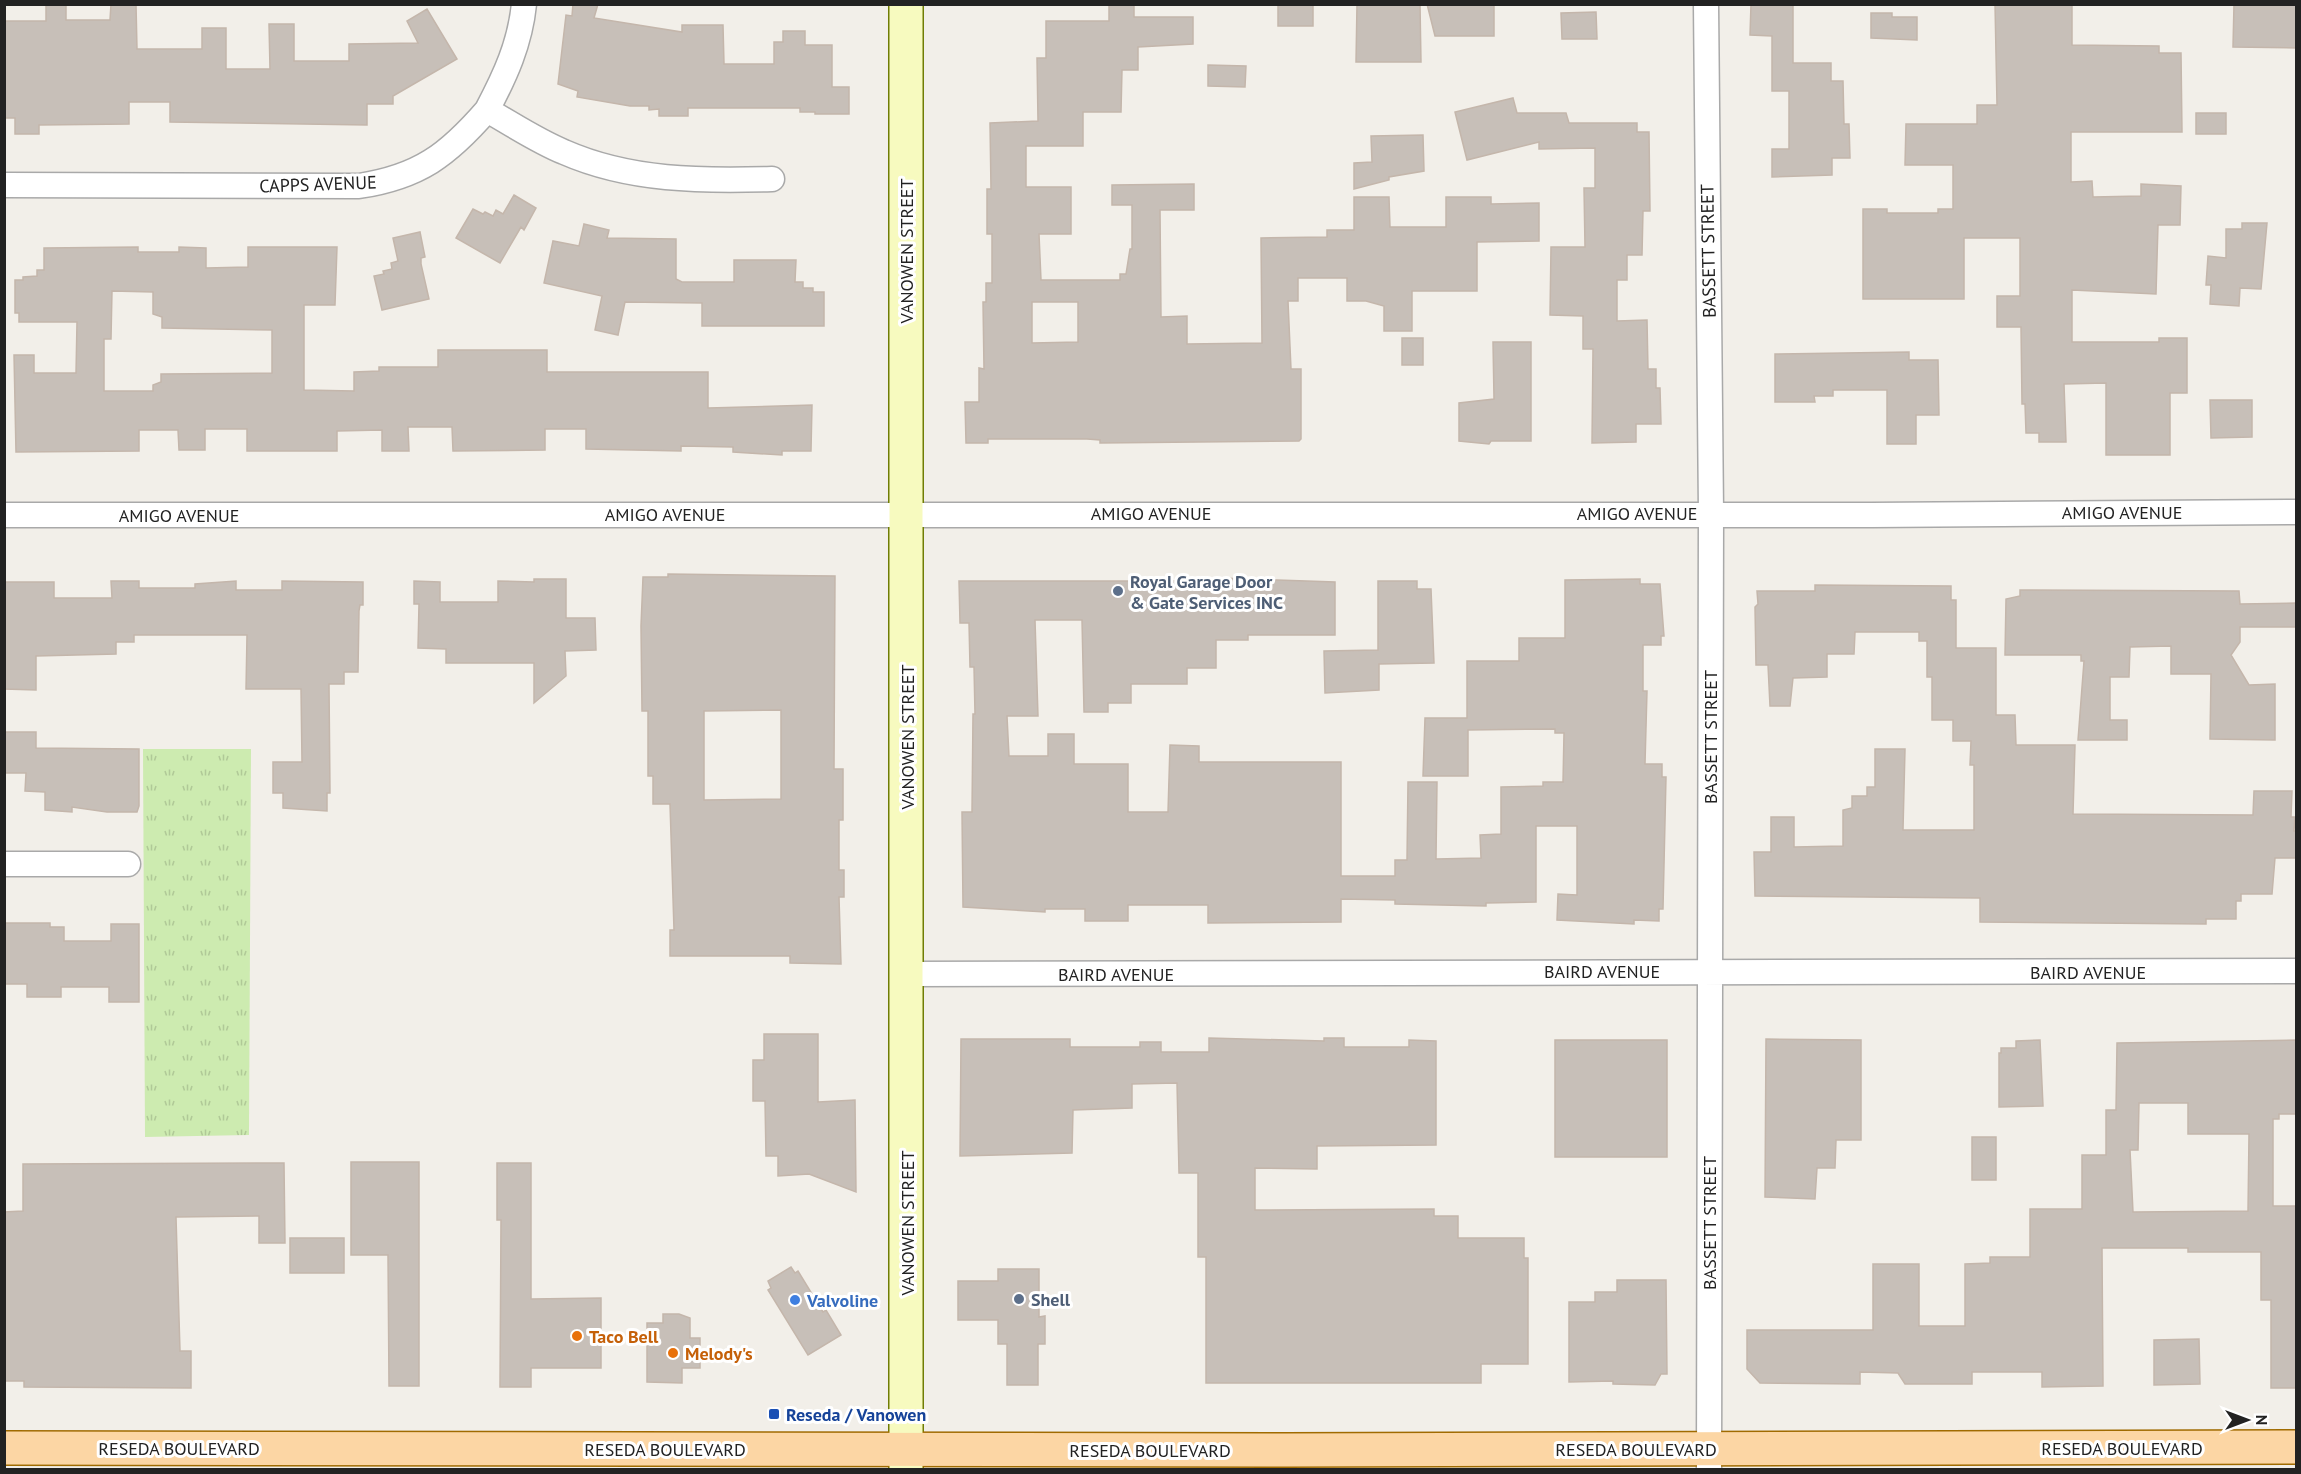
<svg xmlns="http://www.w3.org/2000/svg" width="2301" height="1474" font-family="'PT Sans',sans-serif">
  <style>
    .grass { fill: url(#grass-tufts) }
    .building { fill: #c7bfb8; stroke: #c4b6ab; stroke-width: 1.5; fill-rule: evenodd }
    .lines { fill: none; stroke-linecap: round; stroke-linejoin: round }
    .street-casing { stroke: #a9a9a9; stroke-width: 27 }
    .secondary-casing { stroke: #707d05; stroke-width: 36 }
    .primary-casing { stroke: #a06b00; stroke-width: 36 }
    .street { stroke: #fff; stroke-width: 24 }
    .secondary { stroke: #f7fabf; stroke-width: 33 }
    .primary { stroke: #fcd6a4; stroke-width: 33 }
    .service-dot { fill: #5c6f8a; stroke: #fff; stroke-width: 2 }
    .shop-dot { fill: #3f7fe0; stroke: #fff; stroke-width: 2 }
    .food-dot { fill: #e8710a; stroke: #fff; stroke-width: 2 }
    .transit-dot { fill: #1a4fb4; stroke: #fff; stroke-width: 2 }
    .labels { text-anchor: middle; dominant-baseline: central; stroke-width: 6; stroke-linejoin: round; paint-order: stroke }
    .street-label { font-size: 18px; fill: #222; stroke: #fff }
    .service-label { font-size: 18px; font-weight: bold; fill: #4e5e75; stroke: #fff; text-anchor: start }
    .shop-label { font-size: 18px; font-weight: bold; fill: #366cbe; stroke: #fff; text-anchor: start }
    .food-label { font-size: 18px; font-weight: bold; fill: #c56008; stroke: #fff; text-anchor: start }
    .transit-label { font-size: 18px; font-weight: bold; fill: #164399; stroke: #fff; text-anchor: start }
  </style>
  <defs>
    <pattern id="grass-tufts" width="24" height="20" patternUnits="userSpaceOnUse" patternTransform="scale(1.5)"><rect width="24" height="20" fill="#cdebb0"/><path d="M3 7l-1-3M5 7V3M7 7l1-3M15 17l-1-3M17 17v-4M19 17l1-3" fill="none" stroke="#b0c997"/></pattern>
  </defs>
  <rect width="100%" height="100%" fill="#f2efe9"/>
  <!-- grass -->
  <path class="grass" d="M 143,749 L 251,749 L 249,1135 L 145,1137 Z"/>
  <!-- building -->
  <path class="building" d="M 46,4 L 66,4 L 66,20 L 110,20 L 111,4 L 136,4 L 137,49 L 202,49 L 202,28 L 226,28 L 226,69 L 270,69 L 269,24 L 294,24 L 294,61 L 349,61 L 349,44 L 418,43 L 407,21 L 427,9 L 457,59 L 393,96 L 393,104 L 367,104 L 367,125 L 170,122 L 170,102 L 129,102 L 129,124 L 39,125 L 39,134 L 15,134 L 15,118 L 4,118 L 4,21 L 46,21 Z
    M 573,4 L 598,4 L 594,18 L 682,32 L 682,25 L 723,25 L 724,64 L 774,64 L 774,42 L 783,42 L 783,31 L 805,31 L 805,45 L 832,45 L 832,87 L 849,87 L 849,114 L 815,114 L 815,112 L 800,112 L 800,108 L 688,108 L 688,116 L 659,116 L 659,109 L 649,110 L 649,106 L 630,106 L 577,97 L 578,91 L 558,84 L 566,15 L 572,16 Z
    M 1109,4 L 1134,4 L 1134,17 L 1193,17 L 1193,44 L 1138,47 L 1138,70 L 1122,70 L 1121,112 L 1083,112 L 1083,146 L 1026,146 L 1026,187 L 1071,187 L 1071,234 L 1039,234 L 1041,280 L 1120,280 L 1120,274 L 1126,274 L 1130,249 L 1132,249 L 1132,205 L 1112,205 L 1112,185 L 1194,184 L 1194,210 L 1160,210 L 1161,317 L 1187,316 L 1187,344 L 1262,343 L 1261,238 L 1327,237 L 1327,230 L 1354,230 L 1354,197 L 1389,197 L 1390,227 L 1446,227 L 1446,197 L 1491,197 L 1491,204 L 1539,203 L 1539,241 L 1477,242 L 1477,291 L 1412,291 L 1412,331 L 1384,331 L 1384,306 L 1366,301 L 1347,301 L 1347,278 L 1298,278 L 1298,301 L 1288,301 L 1291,369 L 1301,369 L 1301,439 L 1299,441 L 1100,443 L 1100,440 L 1087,439 L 988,439 L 988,443 L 966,443 L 965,402 L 979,402 L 979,368 L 984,369 L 983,302 L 986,302 L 986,283 L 992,283 L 992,234 L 987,234 L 987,189 L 991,189 L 990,123 L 1038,121 L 1037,58 L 1046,58 L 1046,21 L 1109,21 ZM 1032,302 L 1078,302 L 1078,342 L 1032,343 Z
    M 1278,4 L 1313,4 L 1313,26 L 1278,26 Z
    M 1357,4 L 1420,4 L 1421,62 L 1356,62 Z
    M 1427,4 L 1494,4 L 1494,36 L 1435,36 Z
    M 1751,4 L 1793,4 L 1793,63 L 1831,63 L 1831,81 L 1843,81 L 1844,124 L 1849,124 L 1850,158 L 1832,158 L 1832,175 L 1772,177 L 1772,149 L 1789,149 L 1789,91 L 1772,91 L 1772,36 L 1750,35 Z
    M 1995,4 L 2072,4 L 2072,45 L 2159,46 L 2159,53 L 2181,53 L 2182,132 L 2071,132 L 2071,182 L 2092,181 L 2093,197 L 2141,196 L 2141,184 L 2181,186 L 2180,225 L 2158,225 L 2156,294 L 2072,290 L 2072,342 L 2159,342 L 2159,338 L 2187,338 L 2187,393 L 2170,393 L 2170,455 L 2106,455 L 2106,383 L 2064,384 L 2066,442 L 2039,442 L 2039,433 L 2026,433 L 2025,404 L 2022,404 L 2021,327 L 1997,327 L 1997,296 L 2020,296 L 2020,238 L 1964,238 L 1964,299 L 1863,299 L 1863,209 L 1887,209 L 1887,213 L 1938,213 L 1938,209 L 1953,209 L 1953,165 L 1905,165 L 1906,124 L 1977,124 L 1977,105 L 1997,105 Z
    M 2234,4 L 2296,4 L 2296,48 L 2233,47 Z
    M 1596,12 L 1597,39 L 1562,39 L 1561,13 Z
    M 1871,13 L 1892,13 L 1892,17 L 1917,17 L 1917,40 L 1871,38 Z
    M 1208,65 L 1246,66 L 1245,87 L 1208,86 Z
    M 1513,98 L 1517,113 L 1566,113 L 1569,123 L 1637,123 L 1637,132 L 1649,132 L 1650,211 L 1643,211 L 1642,255 L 1627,255 L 1627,280 L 1617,280 L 1617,321 L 1647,320 L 1648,369 L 1656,369 L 1656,388 L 1660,388 L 1661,424 L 1636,424 L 1636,442 L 1592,443 L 1593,349 L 1583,349 L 1583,316 L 1550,315 L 1551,247 L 1585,247 L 1584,188 L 1595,188 L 1595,148 L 1539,149 L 1539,142 L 1467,160 L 1455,112 Z
    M 2196,113 L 2226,113 L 2226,134 L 2196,134 Z
    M 1423,135 L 1424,171 L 1389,177 L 1389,180 L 1354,189 L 1354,163 L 1372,162 L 1371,136 Z
    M 514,195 L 536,208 L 524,230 L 521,227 L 500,263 L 456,238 L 473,209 L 483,214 L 485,212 L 493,216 L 496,210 L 503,214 Z
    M 2242,223 L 2267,223 L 2261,289 L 2240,288 L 2239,306 L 2210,304 L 2211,285 L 2206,285 L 2208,256 L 2226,258 L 2226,229 L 2242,229 Z
    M 584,224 L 609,230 L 607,238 L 676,239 L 676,279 L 682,282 L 734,282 L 734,260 L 796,260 L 795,282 L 803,282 L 803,288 L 813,288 L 813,292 L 824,292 L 824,326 L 702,326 L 702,303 L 625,302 L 618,335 L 595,330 L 602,296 L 544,283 L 553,241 L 579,246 Z
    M 420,232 L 425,257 L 421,258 L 421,264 L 429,299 L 382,310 L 374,276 L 384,274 L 383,271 L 392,269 L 391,263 L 398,261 L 393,238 Z
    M 138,247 L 138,252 L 179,252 L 179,247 L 206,248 L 206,268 L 248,267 L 248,247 L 337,247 L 335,305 L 304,305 L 304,390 L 354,391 L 354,372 L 379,371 L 379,367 L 438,367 L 438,350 L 547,350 L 547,372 L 708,372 L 708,408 L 812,405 L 811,451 L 782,451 L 782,455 L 733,452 L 733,447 L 681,446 L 681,451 L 586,449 L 586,429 L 545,429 L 545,450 L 453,451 L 452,427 L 408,427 L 409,451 L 382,451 L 382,430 L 337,431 L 337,451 L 247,451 L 247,429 L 205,429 L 205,450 L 179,450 L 178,430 L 139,430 L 139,451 L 16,452 L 14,355 L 34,355 L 34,373 L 76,373 L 77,322 L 19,322 L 19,313 L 15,313 L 15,280 L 23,280 L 23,277 L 37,276 L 37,270 L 44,270 L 44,248 ZM 112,291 L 153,292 L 153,314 L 162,317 L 162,328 L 272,330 L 272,373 L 161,374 L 161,382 L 153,385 L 153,391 L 104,391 L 104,339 L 111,339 Z
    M 1402,338 L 1423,338 L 1423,365 L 1402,365 Z
    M 1493,342 L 1531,342 L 1531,441 L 1491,441 L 1489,444 L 1459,441 L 1459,403 L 1494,399 Z
    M 1909,352 L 1909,360 L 1938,360 L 1939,415 L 1916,415 L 1916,444 L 1887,444 L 1887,390 L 1833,390 L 1833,396 L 1814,396 L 1815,402 L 1775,402 L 1775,354 Z
    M 2210,400 L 2252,400 L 2252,437 L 2211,438 Z
    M 668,574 L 835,576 L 834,769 L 843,769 L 843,820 L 839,820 L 839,870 L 844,870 L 844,897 L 839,897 L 841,964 L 790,963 L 790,956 L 670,956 L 670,930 L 674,930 L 670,804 L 653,804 L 653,776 L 648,776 L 648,711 L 642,711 L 641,626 L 643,577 L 668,577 ZM 781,710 L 781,799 L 704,800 L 704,711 Z
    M 1219,578 L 1335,582 L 1335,635 L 1248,635 L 1248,640 L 1216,640 L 1216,668 L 1187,668 L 1187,684 L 1131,684 L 1131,703 L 1108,703 L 1108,712 L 1084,712 L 1082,620 L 1035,620 L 1038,716 L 1007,716 L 1009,756 L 1048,756 L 1048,734 L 1074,734 L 1074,764 L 1128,764 L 1128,812 L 1168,812 L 1170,745 L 1199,746 L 1199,762 L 1341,762 L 1341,876 L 1395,876 L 1395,860 L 1407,860 L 1408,782 L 1437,782 L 1436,859 L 1481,858 L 1480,835 L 1501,834 L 1501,787 L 1543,786 L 1543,782 L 1563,782 L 1564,733 L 1555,733 L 1555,729 L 1468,730 L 1468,776 L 1423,776 L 1425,718 L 1467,718 L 1467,661 L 1519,661 L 1519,638 L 1565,638 L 1565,580 L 1640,579 L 1640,584 L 1660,584 L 1664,636 L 1661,636 L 1661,645 L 1643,645 L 1643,691 L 1647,691 L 1645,764 L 1662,764 L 1662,777 L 1666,777 L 1663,909 L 1659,909 L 1659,921 L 1634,920 L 1634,924 L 1557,920 L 1558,894 L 1577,895 L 1577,826 L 1536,826 L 1536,902 L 1486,903 L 1486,906 L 1395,904 L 1395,900 L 1341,899 L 1341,922 L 1208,923 L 1208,905 L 1128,905 L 1128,921 L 1085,921 L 1085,909 L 1045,909 L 1045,912 L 963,907 L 962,812 L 972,812 L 973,714 L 975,714 L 974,667 L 970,667 L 969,623 L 960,623 L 959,581 L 1167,581 L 1219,580 Z
    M 534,579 L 566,579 L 566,618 L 595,618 L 596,650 L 565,651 L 566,676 L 534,703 L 534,663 L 446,663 L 446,649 L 418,648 L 419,604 L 414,604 L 414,581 L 440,582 L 440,602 L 498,602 L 498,581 L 534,582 Z
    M 111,581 L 139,581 L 139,588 L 195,588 L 195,584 L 236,581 L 236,590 L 282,590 L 282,581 L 363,582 L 363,605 L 360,605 L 359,611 L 358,672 L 344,672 L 344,684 L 329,684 L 330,793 L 327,793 L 327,811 L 283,808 L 283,793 L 273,793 L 273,762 L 302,762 L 301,689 L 246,689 L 247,635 L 134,635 L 134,642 L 116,642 L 116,654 L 36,656 L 36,690 L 4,689 L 4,582 L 54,582 L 54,598 L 112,598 Z
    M 1378,581 L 1417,581 L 1417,589 L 1431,589 L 1434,663 L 1379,664 L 1379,690 L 1325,693 L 1324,651 L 1378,650 Z
    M 1815,585 L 1951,586 L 1951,600 L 1956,600 L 1956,648 L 1996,648 L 1996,715 L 2015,715 L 2016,745 L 2075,745 L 2073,814 L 2253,815 L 2254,791 L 2292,791 L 2291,817 L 2295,817 L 2294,831 L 2296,831 L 2296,858 L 2275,858 L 2272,894 L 2241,894 L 2241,901 L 2236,901 L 2236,919 L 2206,919 L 2206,924 L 1980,922 L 1980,898 L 1755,896 L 1754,852 L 1771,852 L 1771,817 L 1794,817 L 1794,847 L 1843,846 L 1843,810 L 1852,808 L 1852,796 L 1867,796 L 1867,787 L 1875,787 L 1875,749 L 1905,749 L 1903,830 L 1974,830 L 1974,765 L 1970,765 L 1971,741 L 1953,741 L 1953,720 L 1932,720 L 1932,677 L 1927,677 L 1927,641 L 1919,641 L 1919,632 L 1855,632 L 1854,654 L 1827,654 L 1827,677 L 1793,678 L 1790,706 L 1770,706 L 1768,665 L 1756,665 L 1755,607 L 1758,604 L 1757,591 L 1815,591 Z
    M 2020,590 L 2239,591 L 2240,604 L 2296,603 L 2296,627 L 2240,627 L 2240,642 L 2231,655 L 2249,685 L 2275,684 L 2275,740 L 2210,739 L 2211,674 L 2171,674 L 2171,646 L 2130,647 L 2129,677 L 2110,677 L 2110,720 L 2127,720 L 2127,740 L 2078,740 L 2084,661 L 2081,661 L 2081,655 L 2005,655 L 2006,599 L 2020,596 Z
    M 4,732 L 36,732 L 36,748 L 139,749 L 139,806 L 137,812 L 107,812 L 72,807 L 72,812 L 45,810 L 45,792 L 25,791 L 26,773 L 4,773 Z
    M 4,923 L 50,923 L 50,927 L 64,927 L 64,941 L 111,941 L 111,924 L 139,924 L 139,1002 L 109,1002 L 109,987 L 61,987 L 61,997 L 27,997 L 27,984 L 4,984 Z
    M 764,1034 L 818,1034 L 818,1102 L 855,1100 L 856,1192 L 809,1174 L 778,1176 L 778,1156 L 766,1156 L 765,1101 L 753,1101 L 753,1060 L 764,1060 Z
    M 1209,1038 L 1324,1041 L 1324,1038 L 1344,1038 L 1344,1047 L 1409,1047 L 1409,1040 L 1436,1041 L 1436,1145 L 1317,1146 L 1317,1169 L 1255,1168 L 1255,1210 L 1434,1209 L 1434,1216 L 1458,1216 L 1458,1238 L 1524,1238 L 1524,1258 L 1528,1258 L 1528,1364 L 1481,1364 L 1481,1383 L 1206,1383 L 1206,1257 L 1198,1257 L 1198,1173 L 1179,1173 L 1177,1083 L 1132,1084 L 1132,1108 L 1073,1110 L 1072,1153 L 960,1156 L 961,1039 L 1070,1039 L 1070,1047 L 1140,1047 L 1140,1042 L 1161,1042 L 1161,1052 L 1209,1052 Z
    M 1766,1039 L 1861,1040 L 1861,1140 L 1836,1140 L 1835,1168 L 1817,1168 L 1815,1199 L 1765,1197 Z
    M 1555,1040 L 1667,1040 L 1667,1157 L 1555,1157 Z
    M 2040,1040 L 2043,1106 L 1999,1107 L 1999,1053 L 2001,1053 L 2001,1048 L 2016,1048 L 2016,1041 Z
    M 2296,1040 L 2296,1114 L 2279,1114 L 2279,1119 L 2273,1119 L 2273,1206 L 2296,1206 L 2296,1388 L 2271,1388 L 2271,1300 L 2261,1300 L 2261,1252 L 2188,1252 L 2188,1248 L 2102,1248 L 2103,1386 L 2042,1387 L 2042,1372 L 1972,1372 L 1972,1384 L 1905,1384 L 1898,1373 L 1860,1372 L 1860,1384 L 1760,1383 L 1747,1369 L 1747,1330 L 1873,1330 L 1873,1264 L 1919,1264 L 1919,1326 L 1965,1326 L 1965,1264 L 1990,1263 L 1990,1257 L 2030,1257 L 2030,1209 L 2082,1209 L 2082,1155 L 2106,1155 L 2106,1110 L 2116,1110 L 2117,1043 ZM 2139,1103 L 2188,1103 L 2188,1134 L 2249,1134 L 2248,1211 L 2133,1212 L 2130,1150 L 2138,1150 Z
    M 1972,1137 L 1996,1137 L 1996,1180 L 1972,1180 Z
    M 351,1162 L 419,1162 L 419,1386 L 389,1386 L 388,1255 L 351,1255 Z
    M 284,1163 L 285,1243 L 259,1243 L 259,1216 L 176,1217 L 180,1351 L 191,1351 L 191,1388 L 24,1387 L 24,1381 L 4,1381 L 4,1212 L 23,1211 L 23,1164 Z
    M 497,1163 L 531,1163 L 531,1299 L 601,1298 L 601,1368 L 531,1368 L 531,1387 L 500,1387 L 501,1220 L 497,1220 Z
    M 290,1238 L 344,1238 L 344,1273 L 290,1273 Z
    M 791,1267 L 795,1273 L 798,1271 L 823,1312 L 826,1310 L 841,1335 L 808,1355 L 768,1290 L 771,1288 L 768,1281 Z
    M 998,1269 L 1039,1269 L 1039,1317 L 1045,1316 L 1045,1344 L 1038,1344 L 1038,1385 L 1007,1385 L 1007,1344 L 998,1344 L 998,1320 L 958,1320 L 958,1281 L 998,1281 Z
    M 1617,1280 L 1666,1280 L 1667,1374 L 1661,1374 L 1655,1385 L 1613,1384 L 1613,1381 L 1569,1382 L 1569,1302 L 1595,1302 L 1595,1292 L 1617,1292 Z
    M 663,1314 L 679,1314 L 690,1318 L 690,1338 L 700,1338 L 700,1368 L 682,1368 L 682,1383 L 647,1382 L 647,1323 L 663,1323 Z
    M 2199,1339 L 2200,1384 L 2154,1385 L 2154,1340 Z"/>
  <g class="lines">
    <defs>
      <path id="street" d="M 1706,4 L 1711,513 L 1709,1470
        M 487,110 C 505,76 520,44 524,4
        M 4,185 L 359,186 C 419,177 448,155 487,110 C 512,124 537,141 564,152 C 630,181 701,181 772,179
        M 4,515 L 1872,515 L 2296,512
        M 4,864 L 128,864
        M 908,974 L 2296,971"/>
      <path id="secondary" d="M 906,4 L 906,1470"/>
      <path id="primary" d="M 4,1448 L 1286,1450 L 2296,1447"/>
    </defs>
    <!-- street casing -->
    <use href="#street" class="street-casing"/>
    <!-- secondary casing -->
    <use href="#secondary" class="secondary-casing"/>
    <!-- primary casing -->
    <use href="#primary" class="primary-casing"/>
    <!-- street -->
    <use href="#street" class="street"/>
    <!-- secondary -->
    <use href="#secondary" class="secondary"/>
    <!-- primary -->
    <use href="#primary" class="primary"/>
  </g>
  <!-- markers -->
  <g class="service-dot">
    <circle cx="1118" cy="591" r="6"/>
    <circle cx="1019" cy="1299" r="6"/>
  </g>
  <circle class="shop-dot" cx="795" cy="1300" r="6"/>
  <g class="food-dot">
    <circle cx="577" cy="1336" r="6"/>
    <circle cx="673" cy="1353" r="6"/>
  </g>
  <rect class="transit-dot" x="768" y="1408" width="12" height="12" rx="3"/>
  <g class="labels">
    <!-- street labels -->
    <g class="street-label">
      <text transform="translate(318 184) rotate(-2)">CAPPS AVENUE</text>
      <text transform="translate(906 251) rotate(-90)">VANOWEN STREET</text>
      <text transform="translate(1708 251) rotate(-91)">BASSETT STREET</text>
      <text x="2122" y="512">AMIGO AVENUE</text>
      <text x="1151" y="513">AMIGO AVENUE</text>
      <text x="1637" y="513">AMIGO AVENUE</text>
      <text x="665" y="514">AMIGO AVENUE</text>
      <text x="179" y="515">AMIGO AVENUE</text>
      <text transform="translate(907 737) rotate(-90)">VANOWEN STREET</text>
      <text transform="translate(1710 737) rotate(-90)">BASSETT STREET</text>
      <text x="1602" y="971">BAIRD AVENUE</text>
      <text x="2088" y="972">BAIRD AVENUE</text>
      <text x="1116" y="974">BAIRD AVENUE</text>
      <text transform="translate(907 1223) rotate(-90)">VANOWEN STREET</text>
      <text transform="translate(1709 1223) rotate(-90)">BASSETT STREET</text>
      <text x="179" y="1448">RESEDA BOULEVARD</text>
      <text x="2122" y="1448">RESEDA BOULEVARD</text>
      <text x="665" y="1449">RESEDA BOULEVARD</text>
      <text x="1636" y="1449">RESEDA BOULEVARD</text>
      <text x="1150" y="1450">RESEDA BOULEVARD</text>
    </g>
    <!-- service labels -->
    <g class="service-label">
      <text x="1130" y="581">Royal Garage Door<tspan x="1130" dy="21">&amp; Gate Services INC</tspan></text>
      <text x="1031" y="1299">Shell</text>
    </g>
    <!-- shop labels -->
    <g class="shop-label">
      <text x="807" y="1300">Valvoline</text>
    </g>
    <!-- food labels -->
    <g class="food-label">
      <text x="589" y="1336">Taco Bell</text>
      <text x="685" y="1353">Melody's</text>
    </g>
    <!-- transit labels -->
    <g class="transit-label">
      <text x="786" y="1414">Reseda / Vanowen</text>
    </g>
  </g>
  <!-- border -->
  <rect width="2301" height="1474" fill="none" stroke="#222222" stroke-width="12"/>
  <!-- north arrow -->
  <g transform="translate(2247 1420) rotate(90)" stroke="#ffffff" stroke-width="4.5" paint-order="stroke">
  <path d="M0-4.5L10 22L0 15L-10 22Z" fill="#222222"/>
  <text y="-9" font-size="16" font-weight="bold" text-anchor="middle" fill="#222222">N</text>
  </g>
</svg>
